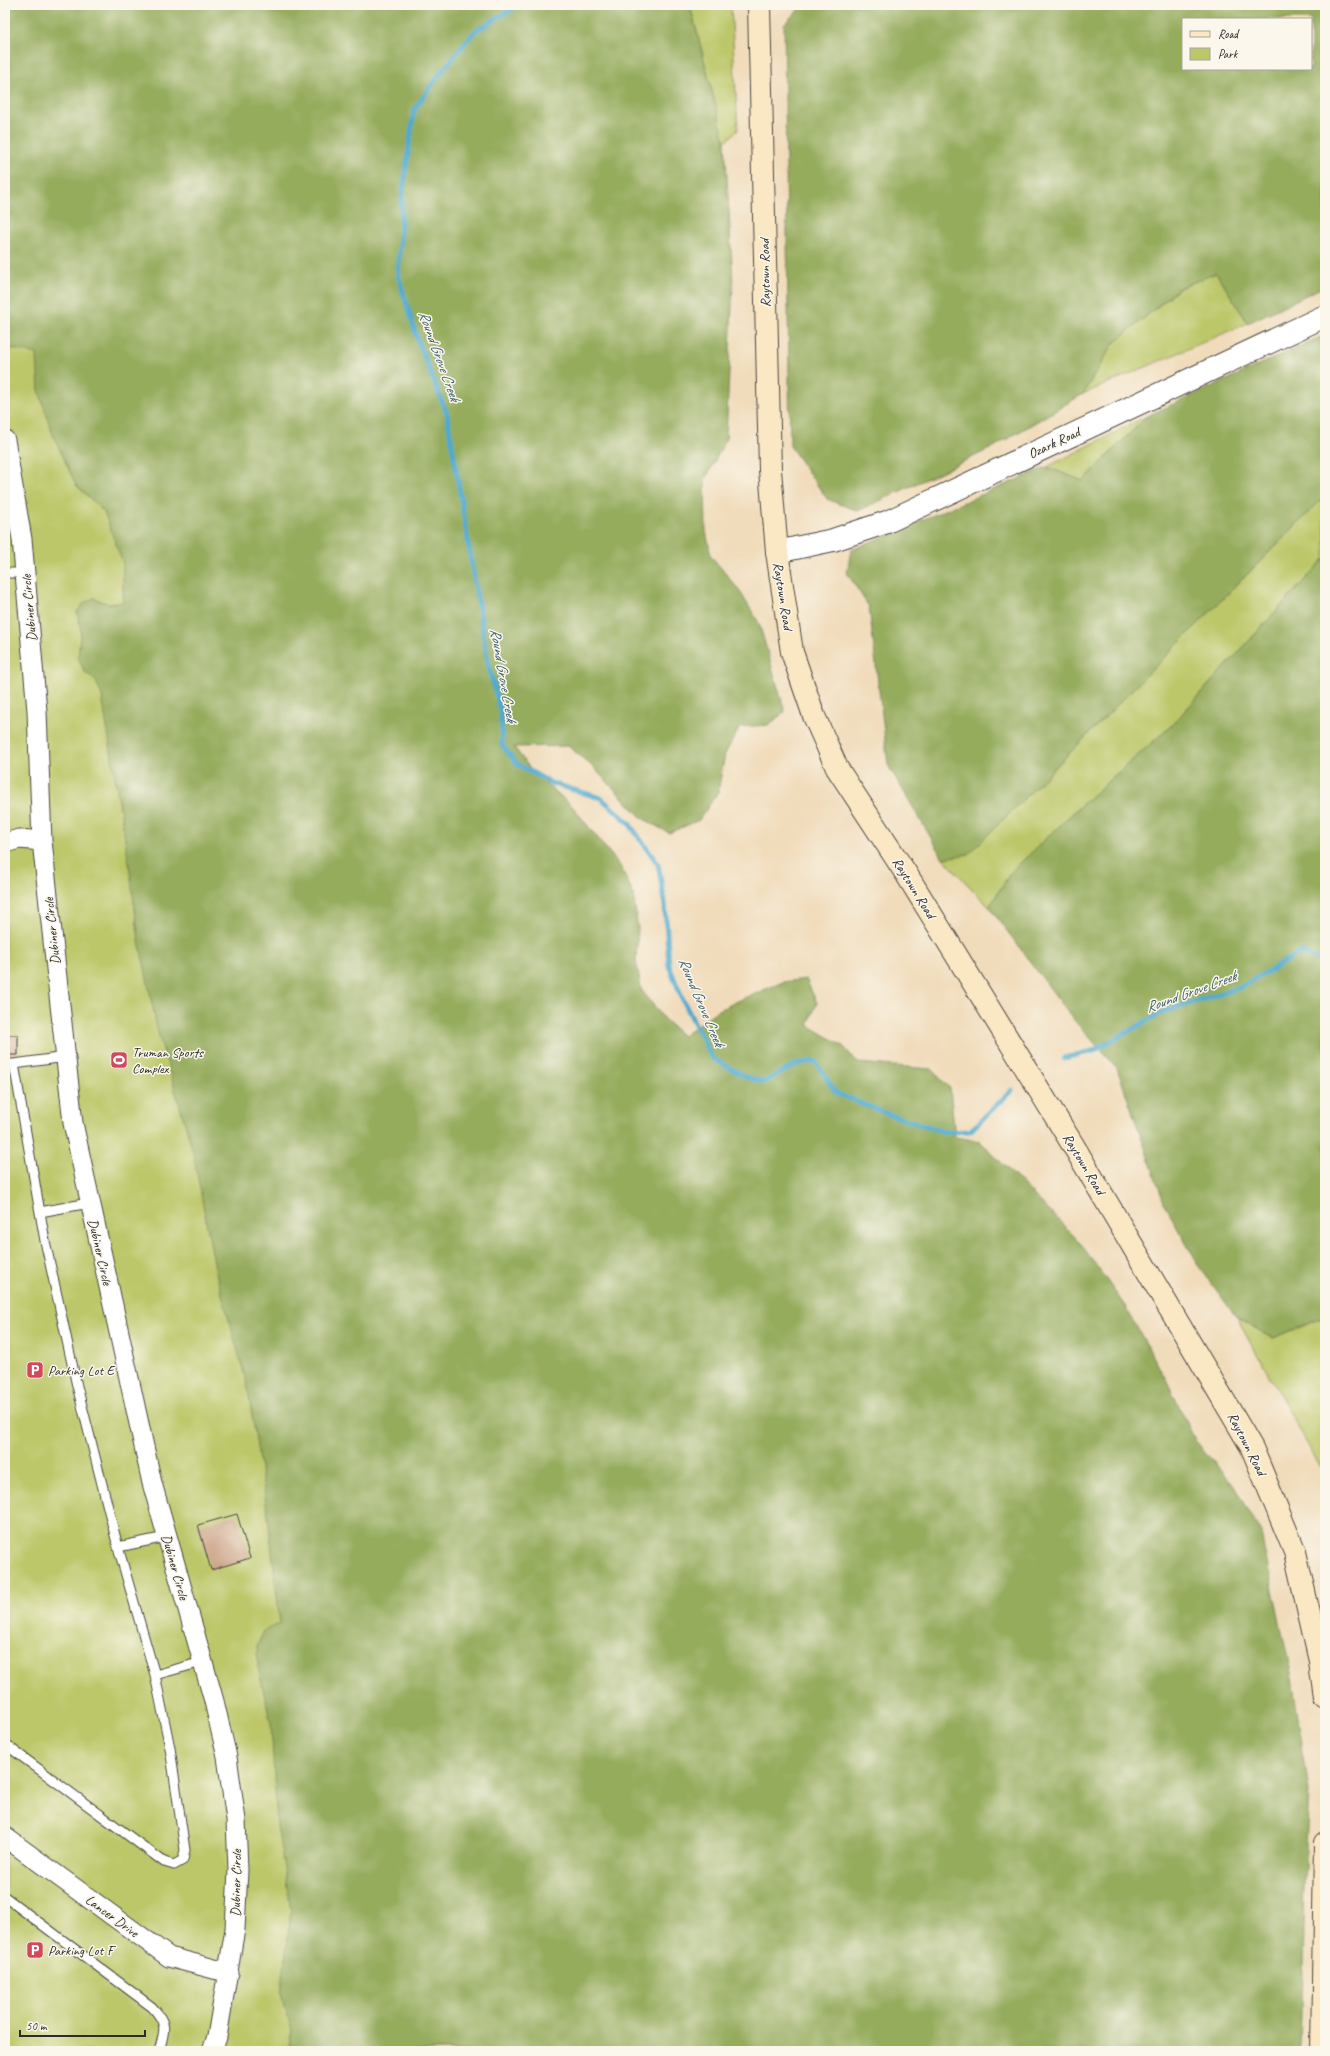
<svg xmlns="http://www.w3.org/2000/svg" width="1330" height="2056" font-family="Caveat,sans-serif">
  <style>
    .green { fill: #bcc769; stroke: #74794a }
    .forest { fill: #95ac5d; stroke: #606c44; fill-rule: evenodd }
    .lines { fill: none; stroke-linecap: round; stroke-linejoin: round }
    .stream { stroke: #50aace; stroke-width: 5 }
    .building { fill: #caa286 }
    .service-casing { stroke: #494540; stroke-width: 11 }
    .minor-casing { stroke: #494540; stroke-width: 21 }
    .tertiary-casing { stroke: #494540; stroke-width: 24 }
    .secondary-casing { stroke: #494540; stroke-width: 24 }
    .service { stroke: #fff; stroke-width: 9 }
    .minor { stroke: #fff; stroke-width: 19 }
    .tertiary { stroke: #fff; stroke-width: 22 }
    .secondary { stroke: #fae7c3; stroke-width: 22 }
    .labels { text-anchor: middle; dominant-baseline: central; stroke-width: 3; stroke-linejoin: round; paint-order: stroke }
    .street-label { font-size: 14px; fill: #2b2b2b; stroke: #fbf7ec }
    .poi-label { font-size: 14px; fill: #2b2b2b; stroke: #fbf7ec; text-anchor: start }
    .water-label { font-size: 15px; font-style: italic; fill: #3a5e6c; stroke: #fbf7ec }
  </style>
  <rect width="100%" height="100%" fill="#fbf7ec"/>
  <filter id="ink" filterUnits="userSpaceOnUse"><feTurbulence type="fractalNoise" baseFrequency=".025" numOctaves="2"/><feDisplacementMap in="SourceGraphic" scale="8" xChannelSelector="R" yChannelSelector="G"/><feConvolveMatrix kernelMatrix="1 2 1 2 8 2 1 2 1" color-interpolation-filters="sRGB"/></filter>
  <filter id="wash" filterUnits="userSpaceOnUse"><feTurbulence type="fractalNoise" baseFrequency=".012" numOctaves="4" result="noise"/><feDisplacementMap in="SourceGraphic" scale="16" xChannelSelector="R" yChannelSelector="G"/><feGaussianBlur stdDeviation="0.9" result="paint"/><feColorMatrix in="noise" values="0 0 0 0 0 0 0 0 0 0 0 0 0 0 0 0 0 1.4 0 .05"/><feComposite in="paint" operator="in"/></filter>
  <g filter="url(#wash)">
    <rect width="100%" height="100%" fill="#f0dbba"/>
    <!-- green -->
    <path class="green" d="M 5,5 L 466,2051 L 5,2051 Z
      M 690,5 L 731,5 L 738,130 L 725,142 Z
      M 1216,272 L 1248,323 L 1083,394 L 1113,344 L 1180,288 Z
      M 1147,416 L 1083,481 L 1047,467 Z
      M 1325,496 L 1325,558 L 1171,726 L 1078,808 L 1011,872 L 989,907 L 943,858 L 969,854 Z
      M 1325,1317 L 1325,1476 L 1237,1318 L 1273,1338 Z"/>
    <!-- forest -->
    <path class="forest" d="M 5,5 L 690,5 L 725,142 L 733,283 L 726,439 L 705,480 L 706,531 L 711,556 L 739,590 L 759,623 L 785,712 L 768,725 L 740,727 L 725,754 L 718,792 L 699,820 L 669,833 L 642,818 L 593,767 L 568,746 L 514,747 L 532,771 L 572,806 L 621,867 L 633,894 L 638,929 L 636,960 L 641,989 L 664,1019 L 683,1036 L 715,1012 L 744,998 L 783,982 L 806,979 L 817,1003 L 808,1025 L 843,1046 L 858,1063 L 931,1069 L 950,1088 L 955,1137 L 980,1141 L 1078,1240 L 1125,1306 L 1167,1381 L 1195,1440 L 1234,1486 L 1261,1534 L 1292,1678 L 1309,1791 L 1304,1885 L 1300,2051 L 288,2051 L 292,2030 L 281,1993 L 291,1911 L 277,1825 L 271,1723 L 258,1667 L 257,1646 L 264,1631 L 280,1623 L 268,1516 L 247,1384 L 216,1273 L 192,1147 L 157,1029 L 148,983 L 139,941 L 129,864 L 102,696 L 96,681 L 84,671 L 78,657 L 81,630 L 77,612 L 84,603 L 94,598 L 109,604 L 123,602 L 123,563 L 104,512 L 76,485 L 52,433 L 39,391 L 37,354 L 9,348 L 5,344 Z
      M 803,5 L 1325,5 L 1325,286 L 1248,323 L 1216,273 L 1179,288 L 1113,344 L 1083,394 L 992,448 L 858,511 L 827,499 L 790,446 L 784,24 ZM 1183,19 L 1311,19 L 1311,69 L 1183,69 Z
      M 1325,335 L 1325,496 L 969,854 L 943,858 L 888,765 L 869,607 L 847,573 L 851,550 L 1047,467 L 1083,481 L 1147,416 Z
      M 1325,558 L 1325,1317 L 1273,1338 L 1237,1318 L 1200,1268 L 1166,1208 L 1117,1068 L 1074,1020 L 989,907 L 1011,872 L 1078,808 L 1171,726 Z"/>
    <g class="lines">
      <!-- stream -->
      <path class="stream" d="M 519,5 L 475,31 L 441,72 L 414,110 L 402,198 L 398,275 L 418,341 L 447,414 L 488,663 L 501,713 L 502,745 L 517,764 L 551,783 L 601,798 L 628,822 L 658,864 L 665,904 L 669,966 L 683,1000 L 712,1058 L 746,1077 L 764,1082 L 797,1064 L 815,1061 L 836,1093 L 888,1114 L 945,1132 L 970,1131 L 1012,1090
        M 1064,1058 L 1093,1051 L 1163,1012 L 1241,987 L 1301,952 L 1325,962"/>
    </g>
    <g id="blocks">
      <!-- building -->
      <path class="building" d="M 5,1035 L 18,1035 L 18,1055 L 5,1055 Z
        M 237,1514 L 250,1558 L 211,1570 L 198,1525 Z"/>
    </g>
  </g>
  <g filter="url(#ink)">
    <use href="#blocks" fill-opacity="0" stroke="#494540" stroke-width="1"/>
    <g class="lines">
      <defs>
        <path id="service" d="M 5,573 L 26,573
          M 5,1064 L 14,1064 L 45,1241 L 77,1386 L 118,1547 L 155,1675 L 170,1748 L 185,1850 L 183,1860 L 174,1865 L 164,1862 L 5,1744
          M 14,1064 L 66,1057
          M 40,1212 L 89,1203
          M 118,1547 L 166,1537
          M 155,1675 L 202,1662
          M 5,1897 L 152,2007 C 168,2024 165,2030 159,2051"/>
        <path id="minor" d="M 5,440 L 22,539 L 37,711 L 42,841 L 73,1123 L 152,1483 L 214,1701 L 227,1757 L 236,1820 L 238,1870 L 235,1929 L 217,2037 L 212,2051
          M 5,843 L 19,839 L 42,841
          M 5,1837 L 169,1957 L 229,1973"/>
        <path id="tertiary" d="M 777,552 L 833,540 L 887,522 L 1325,316"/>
        <path id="secondary" d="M 759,5 L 770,470 L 777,552 L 792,652 L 814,716 L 837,768 L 907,875 L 1073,1145 L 1252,1448 L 1295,1552 L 1320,1661 L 1325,1698
          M 1322,2051 L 1325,1844"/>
      </defs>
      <!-- service casing -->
      <use href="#service" class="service-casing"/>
      <!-- minor casing -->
      <use href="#minor" class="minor-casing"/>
      <!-- tertiary casing -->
      <use href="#tertiary" class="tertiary-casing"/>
      <!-- secondary casing -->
      <use href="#secondary" class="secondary-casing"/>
      <!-- service -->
      <use href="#service" class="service"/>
      <!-- minor -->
      <use href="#minor" class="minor"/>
      <!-- tertiary -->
      <use href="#tertiary" class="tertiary"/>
      <!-- secondary -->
      <use href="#secondary" class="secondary"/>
    </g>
  </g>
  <!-- icons -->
  <defs>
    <symbol id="stadium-square" viewBox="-11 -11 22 22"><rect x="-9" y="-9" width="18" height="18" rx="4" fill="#d1495b" stroke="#fbf7ec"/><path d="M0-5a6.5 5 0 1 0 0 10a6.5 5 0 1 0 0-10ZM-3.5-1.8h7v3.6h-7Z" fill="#fff"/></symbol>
    <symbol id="parking-square" viewBox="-11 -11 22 22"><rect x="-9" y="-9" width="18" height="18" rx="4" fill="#d1495b" stroke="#fbf7ec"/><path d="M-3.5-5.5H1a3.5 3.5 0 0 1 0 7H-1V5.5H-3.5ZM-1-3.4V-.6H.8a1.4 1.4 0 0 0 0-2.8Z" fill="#fff"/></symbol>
  </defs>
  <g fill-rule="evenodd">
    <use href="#stadium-square" x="109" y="1050" width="20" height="20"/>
    <use href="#parking-square" x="25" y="1360" width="20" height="20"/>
    <use href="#parking-square" x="25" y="1940" width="20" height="20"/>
  </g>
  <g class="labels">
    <!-- street labels -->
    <g class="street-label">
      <text transform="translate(765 273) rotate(-91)">Raytown Road</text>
      <text transform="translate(1054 443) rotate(-25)">Ozark Road</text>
      <text transform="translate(783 596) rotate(81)">Raytown Road</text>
      <text transform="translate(29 608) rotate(-95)">Dubiner Circle</text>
      <text transform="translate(914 888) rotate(58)">Raytown Road</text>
      <text transform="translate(52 931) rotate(-96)">Dubiner Circle</text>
      <text transform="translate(1084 1164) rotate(59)">Raytown Road</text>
      <text transform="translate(100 1252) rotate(77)">Dubiner Circle</text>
      <text transform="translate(1247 1444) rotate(63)">Raytown Road</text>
      <text transform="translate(175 1567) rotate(74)">Dubiner Circle</text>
      <text transform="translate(236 1883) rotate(-89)">Dubiner Circle</text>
      <text transform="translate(112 1916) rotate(36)">Lancer Drive</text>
    </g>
    <!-- poi labels -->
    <g class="poi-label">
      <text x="132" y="1052">Truman Sports<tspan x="132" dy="16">Complex</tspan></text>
      <text x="48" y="1370">Parking Lot E</text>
      <text x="48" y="1950">Parking Lot F</text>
    </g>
    <!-- water labels -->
    <g class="water-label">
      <text transform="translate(439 356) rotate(70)">Round Grove Creek</text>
      <text transform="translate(503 675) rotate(80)">Round Grove Creek</text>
      <text transform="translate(1191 992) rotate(-20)">Round Grove Creek</text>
      <text transform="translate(701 1002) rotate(67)">Round Grove Creek</text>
    </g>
  </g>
  <!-- margin -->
  <rect width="1330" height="2056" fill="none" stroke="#fbf7ec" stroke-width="20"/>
  <!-- legend -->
  <rect x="1182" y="18" width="130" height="52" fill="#fbf7ec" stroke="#a8a59f"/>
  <rect x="1190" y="31" width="20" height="6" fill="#fae7c3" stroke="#a8a59f"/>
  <text x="1218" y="38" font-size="12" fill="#2b2b2b">Road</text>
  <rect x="1190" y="48" width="20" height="12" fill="#bcc769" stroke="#a8a59f"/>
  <text x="1218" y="58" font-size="12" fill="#2b2b2b">Park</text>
  <!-- scale -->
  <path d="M20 2030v6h125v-6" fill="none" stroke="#2b2b2b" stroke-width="2"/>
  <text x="26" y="2030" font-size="12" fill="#2b2b2b" stroke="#fbf7ec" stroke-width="3" paint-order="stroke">50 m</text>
</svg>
